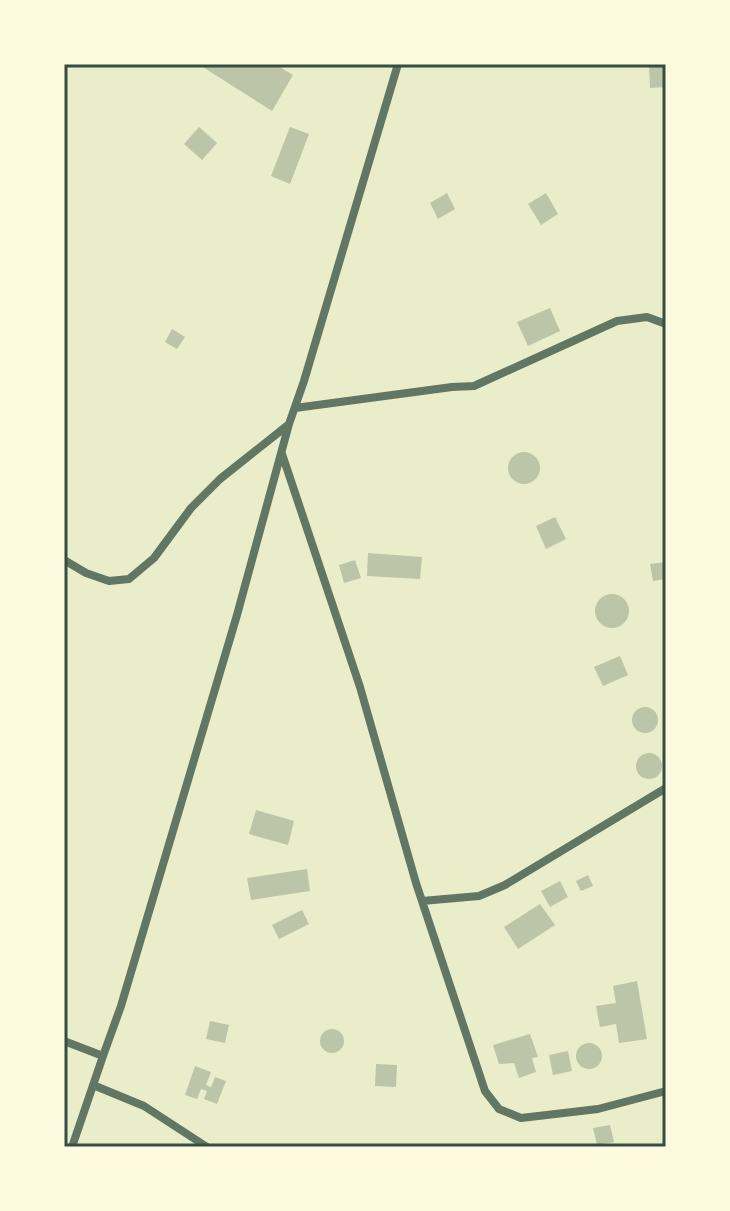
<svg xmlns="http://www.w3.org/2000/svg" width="730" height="1211" font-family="Rubik,sans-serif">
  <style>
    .building { fill: #bcc5a7 }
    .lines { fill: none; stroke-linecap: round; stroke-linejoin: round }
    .minor { stroke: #617663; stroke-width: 8 }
    .neatline { fill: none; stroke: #344e41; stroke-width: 3 }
  </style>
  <rect width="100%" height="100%" fill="#e9edc9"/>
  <!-- building -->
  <path class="building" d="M 198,64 L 275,64 L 293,75 L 272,111 Z
    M 666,65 L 666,87 L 650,88 L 649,66 Z
    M 199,127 L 217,143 L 202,160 L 184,144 Z
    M 290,127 L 309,134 L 290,184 L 271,176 Z
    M 447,193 L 455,209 L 438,219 L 430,203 Z
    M 546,193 L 558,214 L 541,225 L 528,204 Z
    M 550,308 L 560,331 L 528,346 L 517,322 Z
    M 172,329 L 185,337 L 177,349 L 165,342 Z
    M508 468a16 16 0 1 1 32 0a16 16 0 1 1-32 0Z
    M 555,517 L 566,539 L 546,549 L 536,526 Z
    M 368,553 L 422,557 L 420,579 L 367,576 Z
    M 355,560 L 361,578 L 344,583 L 339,565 Z
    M 666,562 L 666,579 L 653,581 L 650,564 Z
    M595 611a17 17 0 1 1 34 0a17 17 0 1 1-34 0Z
    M 620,656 L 628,675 L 603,686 L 594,667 Z
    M632 720a13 13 0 1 1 26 0a13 13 0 1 1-26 0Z
    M636 766a13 13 0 1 1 26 0a13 13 0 1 1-26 0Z
    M 256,810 L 294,821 L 288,845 L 249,834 Z
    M 307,869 L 310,891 L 251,900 L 247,878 Z
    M 588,875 L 593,886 L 581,891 L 576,881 Z
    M 560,881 L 568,897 L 550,907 L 541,891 Z
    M 540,904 L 555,925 L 518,949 L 504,927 Z
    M 302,910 L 309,924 L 279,939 L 272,925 Z
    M 637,981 L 647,1039 L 619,1043 L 616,1024 L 600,1027 L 596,1006 L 616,1003 L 613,986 Z
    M 210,1021 L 229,1025 L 225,1043 L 206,1039 Z
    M320 1041a12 12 0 1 1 24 0a12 12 0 1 1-24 0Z
    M 530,1034 L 538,1057 L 532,1058 L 536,1072 L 519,1078 L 514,1063 L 499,1064 L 493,1045 Z
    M576 1056a13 13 0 1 1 26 0a13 13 0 1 1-26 0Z
    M 568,1051 L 572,1071 L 553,1075 L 549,1055 Z
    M 376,1064 L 397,1065 L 396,1087 L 375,1086 Z
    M 195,1066 L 211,1072 L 206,1085 L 211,1087 L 215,1077 L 226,1081 L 217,1104 L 204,1099 L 207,1091 L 201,1089 L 197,1099 L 185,1095 Z
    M 610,1125 L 614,1142 L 597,1145 L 593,1128 Z"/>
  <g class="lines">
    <!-- minor -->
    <path class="minor" d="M 295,408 L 452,387 L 474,386 L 617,321 L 647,317 L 666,324
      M 282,454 L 360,687 L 416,883 L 485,1091 L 499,1109 L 521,1118 L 598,1109 L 666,1091
      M 64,560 L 86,573 L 109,581 L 129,579 L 154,558 L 191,508 L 220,479 L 288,425
      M 422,901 L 479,896 L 505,885 L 666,788
      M 64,1041 L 103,1056
      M 93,1085 L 144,1106 L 207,1147
      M 72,1147 L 103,1056 L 121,1006 L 237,615 L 289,424 L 304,381 L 398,64"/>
  </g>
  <!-- border -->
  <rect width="730" height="1211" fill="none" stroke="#fefae0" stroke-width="132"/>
  <rect x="66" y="66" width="598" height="1079" class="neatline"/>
</svg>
